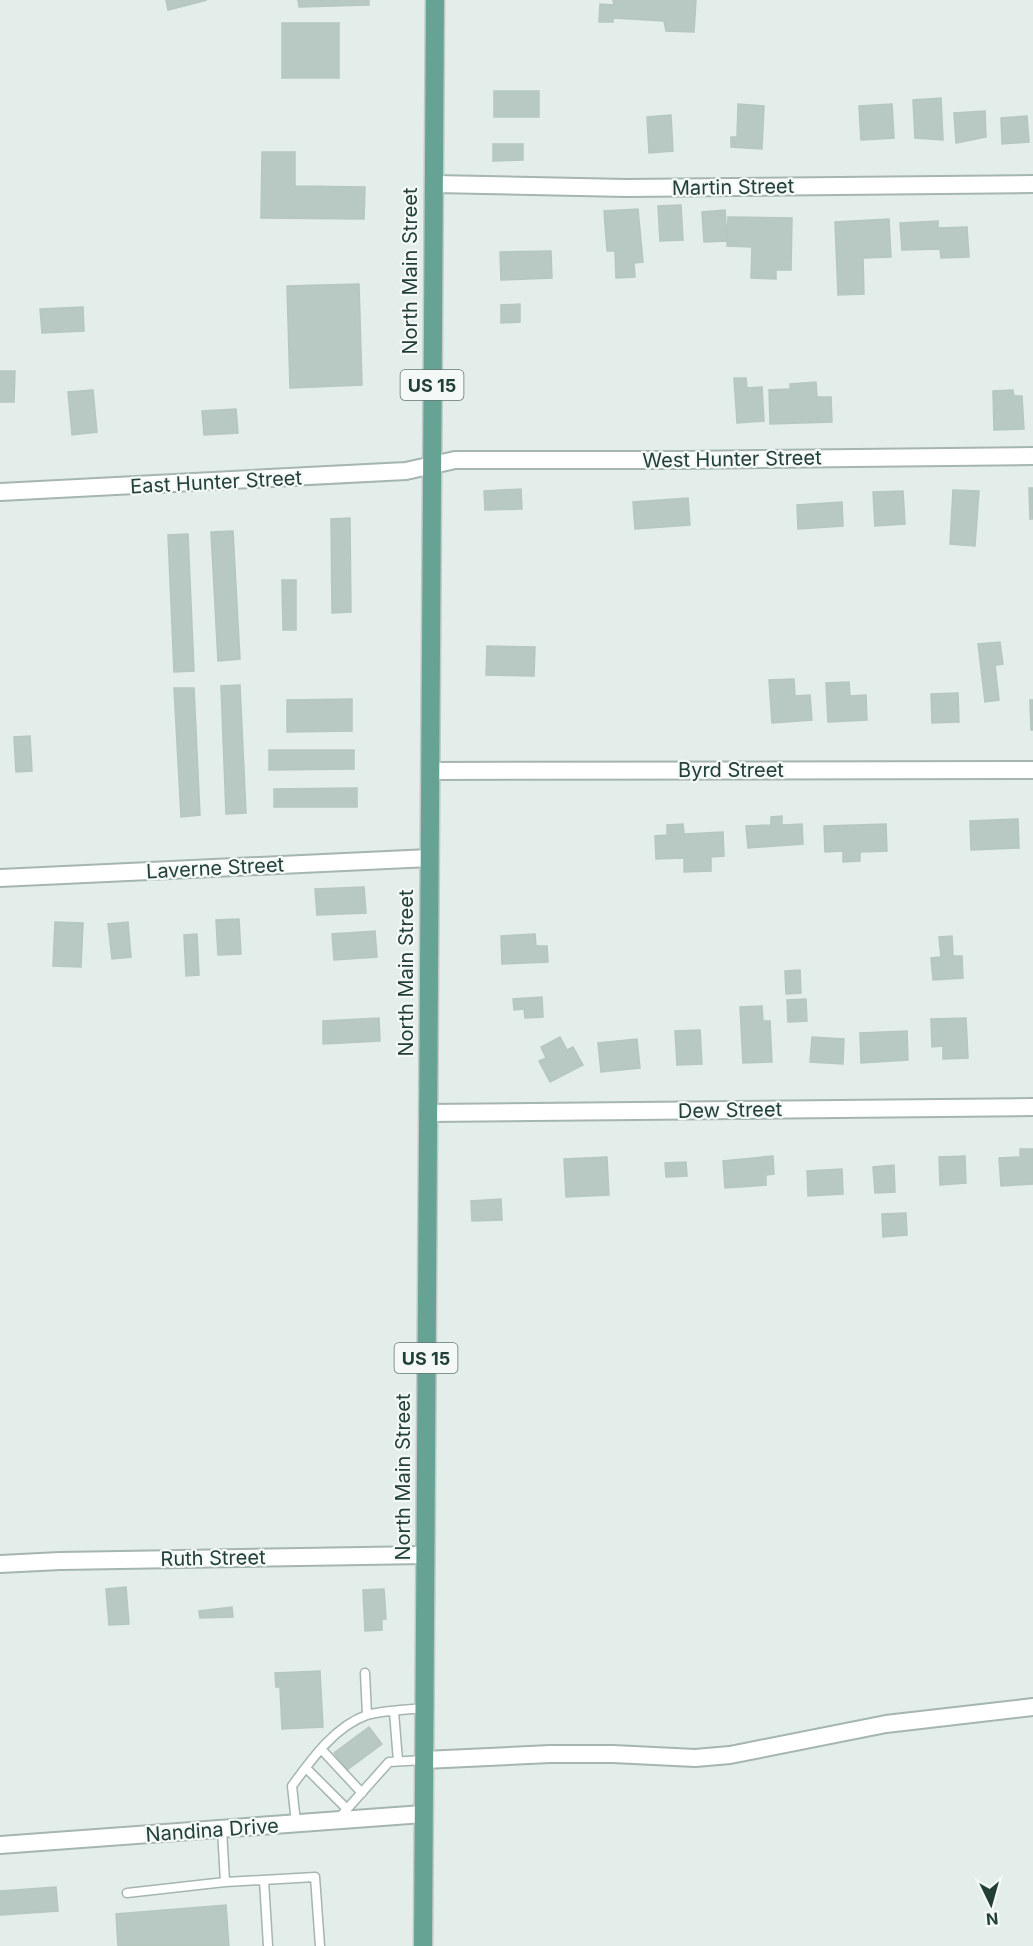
<svg xmlns="http://www.w3.org/2000/svg" width="1033" height="1946" font-family="Inter,sans-serif">
  <style>
    .building { fill: #b8c8c2; stroke: #b5c7c0; stroke-width: 1.5 }
    .lines { fill: none; stroke-linecap: round; stroke-linejoin: round }
    .lane-casing { stroke: #a5b5b0; stroke-width: 11 }
    .street-casing { stroke: #a5b5b0; stroke-width: 20 }
    .primary-casing { stroke: #c1c9c7; stroke-width: 21 }
    .lane { stroke: #fff; stroke-width: 8 }
    .street { stroke: #fff; stroke-width: 16 }
    .primary { stroke: #67a395; stroke-width: 18 }
    .labels { text-anchor: middle; dominant-baseline: central; stroke-width: 4.5; stroke-linejoin: round; paint-order: stroke }
    .shield { fill: #f4f9f7; stroke: #617771; stroke-width: 1.5 }
    .shield-label { font-size: 18px; font-weight: bold; fill: #223f38 }
    .street-label { font-size: 20px; fill: #223f38; stroke: #f4f9f7 }
  </style>
  <rect width="100%" height="100%" fill="#e3ede9"/>
  <!-- building -->
  <path class="building" d="M 166,0 L 207,0 L 168,10 Z
    M 298,0 L 369,0 L 369,5 L 299,7 Z
    M 613,0 L 696,0 L 694,32 L 666,31 L 664,21 L 613,18 L 613,22 L 599,22 L 600,4 L 614,5 Z
    M 282,23 L 339,23 L 339,78 L 282,78 Z
    M 494,91 L 539,91 L 539,117 L 494,117 Z
    M 941,98 L 943,140 L 915,138 L 913,100 Z
    M 738,104 L 764,106 L 762,149 L 731,147 L 731,137 L 737,137 Z
    M 892,104 L 894,138 L 861,140 L 859,106 Z
    M 985,111 L 986,137 L 956,143 L 954,113 Z
    M 671,115 L 673,151 L 649,153 L 647,117 Z
    M 1027,116 L 1029,142 L 1002,144 L 1001,118 Z
    M 493,144 L 523,144 L 523,160 L 493,161 Z
    M 262,152 L 295,152 L 295,186 L 365,187 L 364,219 L 261,218 Z
    M 681,205 L 683,240 L 660,241 L 658,206 Z
    M 638,209 L 643,262 L 634,263 L 635,277 L 616,278 L 615,251 L 607,251 L 604,211 Z
    M 725,210 L 727,241 L 704,242 L 702,212 Z
    M 728,217 L 792,218 L 791,270 L 776,270 L 776,279 L 751,278 L 752,247 L 727,246 Z
    M 889,219 L 891,257 L 863,258 L 864,294 L 838,295 L 835,222 Z
    M 938,221 L 938,228 L 967,227 L 969,257 L 941,258 L 940,249 L 902,250 L 900,223 Z
    M 551,251 L 552,278 L 501,280 L 500,252 Z
    M 359,284 L 362,385 L 290,388 L 287,286 Z
    M 520,304 L 520,322 L 501,323 L 501,305 Z
    M 83,307 L 84,331 L 42,333 L 40,309 Z
    M 0,371 L 15,371 L 14,402 L 0,402 Z
    M 734,378 L 746,378 L 747,388 L 762,387 L 764,421 L 737,423 Z
    M 816,382 L 817,397 L 831,397 L 832,422 L 770,424 L 769,390 L 790,389 L 790,384 Z
    M 93,390 L 97,432 L 72,435 L 68,392 Z
    M 1013,390 L 1014,396 L 1022,396 L 1024,429 L 994,430 L 993,391 Z
    M 236,409 L 238,433 L 204,435 L 202,411 Z
    M 1029,488 L 1033,488 L 1033,519 L 1030,519 Z
    M 521,489 L 522,509 L 485,510 L 484,491 Z
    M 953,490 L 979,491 L 975,546 L 950,544 Z
    M 903,491 L 905,524 L 875,526 L 873,492 Z
    M 688,498 L 690,525 L 635,529 L 633,502 Z
    M 842,502 L 843,526 L 798,529 L 797,505 Z
    M 350,518 L 351,612 L 332,613 L 331,519 Z
    M 233,531 L 240,659 L 218,661 L 211,532 Z
    M 188,534 L 194,671 L 174,672 L 168,535 Z
    M 282,580 L 296,580 L 296,630 L 283,630 Z
    M 1000,642 L 1003,664 L 995,665 L 999,700 L 985,702 L 978,644 Z
    M 487,646 L 535,647 L 534,676 L 486,675 Z
    M 794,679 L 795,696 L 810,695 L 812,720 L 772,723 L 769,680 Z
    M 849,682 L 850,696 L 866,695 L 867,720 L 828,722 L 826,683 Z
    M 240,685 L 246,813 L 226,814 L 221,686 Z
    M 174,688 L 194,688 L 200,815 L 181,817 Z
    M 958,693 L 959,722 L 932,723 L 931,694 Z
    M 352,699 L 352,731 L 287,732 L 287,700 Z
    M 1030,700 L 1033,700 L 1033,730 L 1031,730 Z
    M 30,736 L 32,771 L 16,772 L 14,737 Z
    M 269,750 L 354,750 L 354,769 L 269,770 Z
    M 357,788 L 357,807 L 274,807 L 274,789 Z
    M 782,816 L 782,825 L 802,824 L 803,844 L 748,848 L 746,826 L 771,825 L 771,817 Z
    M 1018,819 L 1019,848 L 971,850 L 970,821 Z
    M 683,824 L 684,834 L 723,832 L 724,856 L 711,857 L 711,871 L 684,872 L 684,858 L 656,859 L 655,836 L 667,835 L 667,825 Z
    M 886,824 L 887,851 L 860,852 L 860,861 L 843,862 L 843,851 L 825,852 L 824,826 Z
    M 364,887 L 366,913 L 317,915 L 315,889 Z
    M 239,919 L 241,954 L 218,955 L 216,920 Z
    M 55,922 L 83,923 L 81,967 L 53,966 Z
    M 128,922 L 131,957 L 112,959 L 108,924 Z
    M 375,931 L 377,957 L 334,960 L 332,934 Z
    M 197,934 L 199,975 L 186,976 L 184,935 Z
    M 535,934 L 536,946 L 547,946 L 548,962 L 502,964 L 501,936 Z
    M 952,936 L 953,956 L 962,956 L 963,978 L 933,980 L 931,958 L 941,957 L 939,937 Z
    M 800,970 L 801,993 L 786,994 L 785,971 Z
    M 542,997 L 543,1017 L 525,1018 L 524,1009 L 514,1010 L 513,999 Z
    M 806,999 L 807,1021 L 788,1022 L 787,1000 Z
    M 762,1006 L 763,1021 L 770,1021 L 772,1062 L 743,1063 L 740,1007 Z
    M 379,1018 L 380,1041 L 323,1044 L 323,1021 Z
    M 966,1018 L 968,1058 L 943,1059 L 943,1046 L 932,1047 L 931,1019 Z
    M 700,1030 L 702,1064 L 677,1065 L 675,1031 Z
    M 907,1031 L 908,1060 L 861,1063 L 860,1033 Z
    M 560,1037 L 567,1050 L 573,1047 L 583,1065 L 550,1082 L 539,1061 L 546,1058 L 541,1047 Z
    M 812,1037 L 844,1039 L 843,1064 L 810,1062 Z
    M 637,1039 L 640,1068 L 601,1072 L 598,1043 Z
    M 1020,1149 L 1033,1149 L 1033,1184 L 1001,1186 L 999,1158 L 1020,1157 Z
    M 773,1156 L 774,1174 L 766,1175 L 766,1185 L 725,1188 L 723,1161 Z
    M 965,1156 L 966,1183 L 940,1185 L 939,1157 Z
    M 607,1157 L 609,1195 L 566,1197 L 564,1159 Z
    M 686,1162 L 687,1176 L 666,1177 L 665,1163 Z
    M 894,1165 L 895,1192 L 875,1193 L 873,1167 Z
    M 842,1169 L 843,1194 L 808,1196 L 807,1171 Z
    M 501,1199 L 502,1220 L 472,1221 L 471,1201 Z
    M 906,1213 L 907,1235 L 883,1237 L 882,1214 Z
    M 126,1587 L 129,1624 L 109,1625 L 106,1589 Z
    M 384,1589 L 386,1619 L 382,1619 L 382,1630 L 365,1631 L 363,1590 Z
    M 232,1607 L 233,1617 L 200,1618 L 199,1611 Z
    M 320,1671 L 323,1727 L 282,1729 L 280,1687 L 276,1687 L 275,1673 Z
    M 369,1727 L 382,1744 L 347,1770 L 334,1753 Z
    M 56,1887 L 58,1911 L 0,1915 L 0,1891 Z
    M 226,1905 L 229,1946 L 118,1946 L 116,1914 Z"/>
  <g class="lines">
    <defs>
      <path id="lane" d="M 365,1673 L 367,1715
        M 394,1712 L 398,1761
        M 322,1750 L 362,1793
        M 306,1768 L 347,1809
        M 339,1818 L 389,1762 L 424,1760
        M 296,1823 L 292,1786 C 311,1760 335,1726 367,1715 C 384,1710 406,1710 424,1708
        M 264,1880 L 268,1946
        M 225,1882 L 315,1877 L 320,1946
        M 127,1893 L 225,1882 L 222,1829"/>
      <path id="street" d="M 434,184 L 626,188 L 1033,184
        M 0,492 L 406,471 L 455,460 L 682,460 L 1033,456
        M 430,771 L 1033,770
        M 0,878 L 430,858
        M 428,1113 L 1033,1107
        M 0,1564 L 60,1561 L 425,1555
        M 424,1760 L 550,1754 L 613,1754 L 695,1758 L 730,1755 L 886,1724 L 1033,1707
        M 0,1845 L 423,1814"/>
      <path id="primary" d="M 423,1946 L 435,0"/>
    </defs>
    <!-- lane casing -->
    <use href="#lane" class="lane-casing"/>
    <!-- street casing -->
    <use href="#street" class="street-casing"/>
    <!-- primary casing -->
    <use href="#primary" class="primary-casing"/>
    <!-- lane -->
    <use href="#lane" class="lane"/>
    <!-- street -->
    <use href="#street" class="street"/>
    <!-- primary -->
    <use href="#primary" class="primary"/>
  </g>
  <g class="labels">
    <!-- shield labels -->
    <g class="shield">
      <rect x="400.5" y="370" width="63" height="30" rx="4.5"/>
      <rect x="394.5" y="1343" width="63" height="30" rx="4.5"/>
    </g>
    <g class="shield-label">
      <text x="432" y="385">US 15</text>
      <text x="426" y="1358">US 15</text>
    </g>
    <!-- street labels -->
    <g class="street-label">
      <text transform="translate(733 187) rotate(-1)">Martin Street</text>
      <text transform="translate(410 271) rotate(-90)">North Main Street</text>
      <text transform="translate(732 459) rotate(-1)">West Hunter Street</text>
      <text transform="translate(216 482) rotate(-3)">East Hunter Street</text>
      <text x="731" y="770">Byrd Street</text>
      <text transform="translate(215 868) rotate(-3)">Laverne Street</text>
      <text transform="translate(406 973) rotate(-90)">North Main Street</text>
      <text transform="translate(730 1110) rotate(-1)">Dew Street</text>
      <text transform="translate(403 1477) rotate(-90)">North Main Street</text>
      <text transform="translate(213 1558) rotate(-1)">Ruth Street</text>
      <text transform="translate(212 1830) rotate(-4)">Nandina Drive</text>
    </g>
  </g>
  <!-- north arrow -->
  <g transform="translate(991 1904) rotate(175)" stroke="#f4f9f7" stroke-width="4.5" paint-order="stroke">
  <path d="M0-4.5L10 22L0 15L-10 22Z" fill="#223f38"/>
  <text y="-9" font-size="16" font-weight="bold" text-anchor="middle" fill="#223f38">N</text>
  </g>
</svg>
